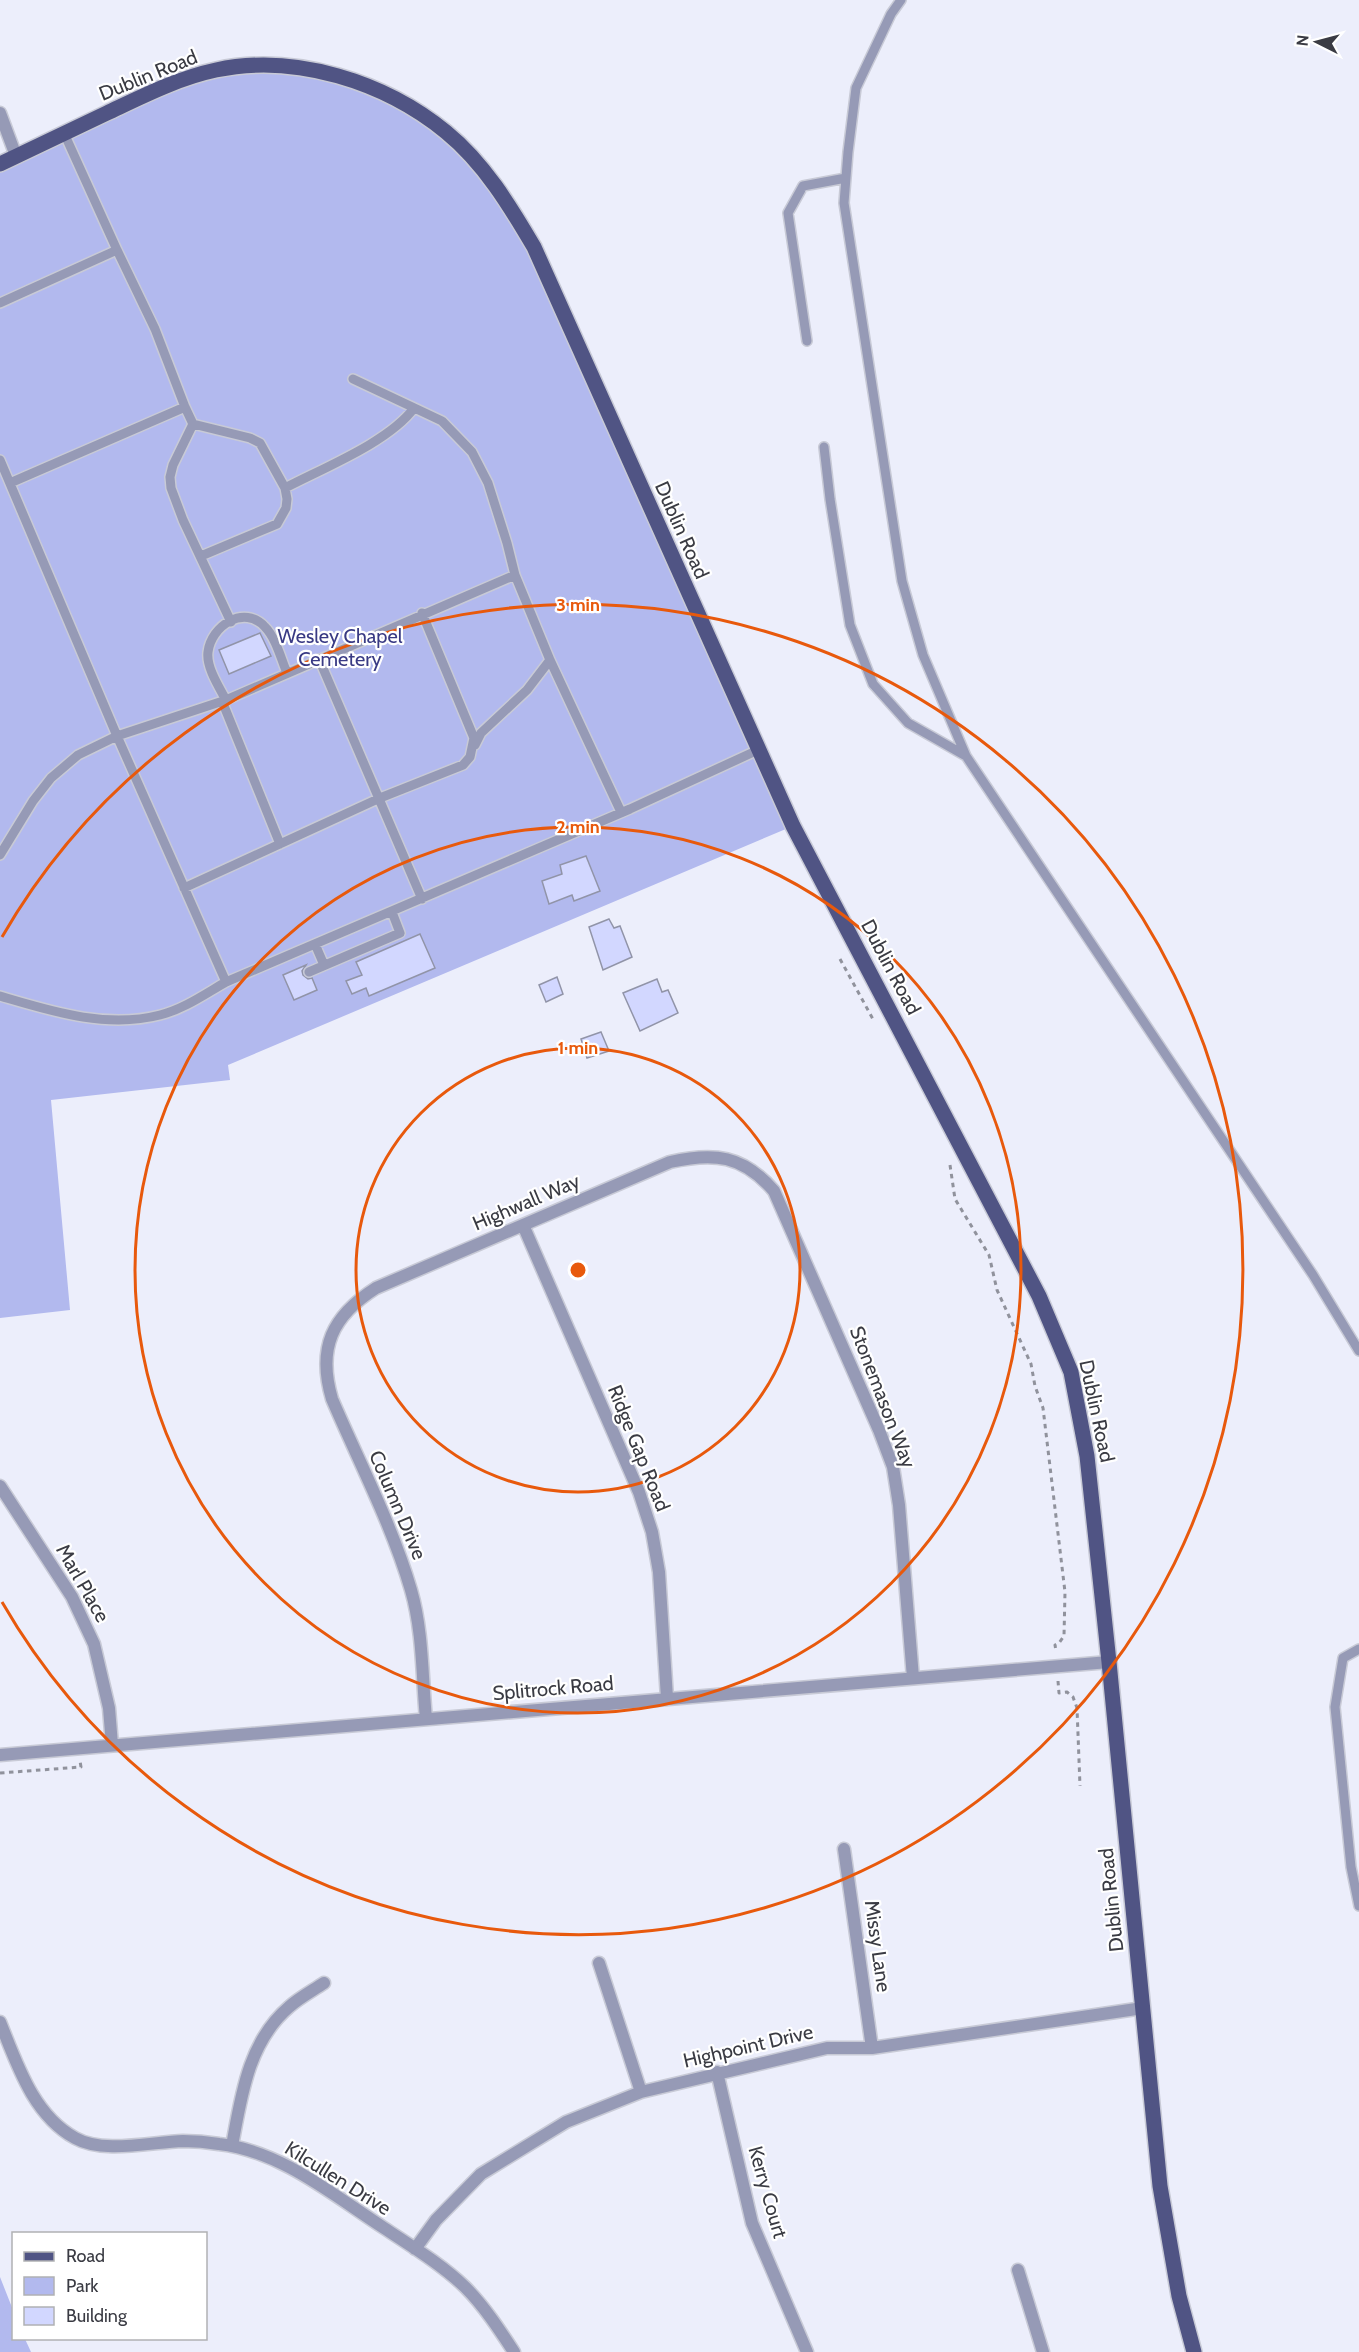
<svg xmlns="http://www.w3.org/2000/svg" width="1359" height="2352" font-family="Cabin,sans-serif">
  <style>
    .green { fill: #b2b9ee }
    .building { fill: #d2d7ff; stroke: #9194a8; stroke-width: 1.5 }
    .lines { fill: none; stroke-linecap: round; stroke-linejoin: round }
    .lane-casing { stroke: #c8cad6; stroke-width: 12 }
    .street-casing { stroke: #c8cad6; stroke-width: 15 }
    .primary-casing { stroke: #c8cad6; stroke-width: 18 }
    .path { stroke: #90929c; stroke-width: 3; stroke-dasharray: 4.5 4.5; stroke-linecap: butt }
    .lane { stroke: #969ab6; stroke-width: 9 }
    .street { stroke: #969ab6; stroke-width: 12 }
    .primary { stroke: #505484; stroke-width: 15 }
    .ring { fill: none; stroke: #e8590c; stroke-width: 3 }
    .labels { text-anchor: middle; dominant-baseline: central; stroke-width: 4.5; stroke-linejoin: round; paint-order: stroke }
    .street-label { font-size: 20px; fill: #3a3b43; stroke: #fff }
    .park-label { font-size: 20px; fill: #393a84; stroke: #fff }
    .centre { fill: #e8590c; stroke: #fff; stroke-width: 3 }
    .ring-label { font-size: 18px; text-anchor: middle; font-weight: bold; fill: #e8590c; stroke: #fff; stroke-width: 4.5; stroke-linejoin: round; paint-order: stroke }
  </style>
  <rect width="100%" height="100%" fill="#eceefb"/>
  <!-- green -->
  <path class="green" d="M 216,70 L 322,73 L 429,120 L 515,214 L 793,826 L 228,1065 L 230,1080 L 51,1100 L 70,1310 L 0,1318 L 0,164 Z
    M 0,2277 L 13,2310 L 14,2338 L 25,2339 L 31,2352 L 0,2352 Z"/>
  <!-- building -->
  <path class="building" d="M 260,633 L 271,656 L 229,674 L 219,650 Z
    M 586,856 L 600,891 L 574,901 L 572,895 L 549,904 L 542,881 L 562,874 L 560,865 Z
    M 609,919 L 614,928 L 620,926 L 632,957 L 603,970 L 589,927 Z
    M 420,934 L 435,968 L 369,996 L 366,988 L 352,994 L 346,981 L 362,975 L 356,962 Z
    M 306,965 L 302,971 L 303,975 L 308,979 L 312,978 L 317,990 L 294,1000 L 283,975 Z
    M 557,977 L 563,994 L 546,1002 L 539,985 Z
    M 657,979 L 662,992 L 668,990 L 678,1013 L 640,1031 L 623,993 Z
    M 601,1032 L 609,1051 L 587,1058 L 581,1039 Z"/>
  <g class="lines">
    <defs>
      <path id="lane" d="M 901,0 L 891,14 L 856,88 L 848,152 L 844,203 L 902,581 L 923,655 L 966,756 L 1313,1275 L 1359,1351
        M 64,133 L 117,250
        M 0,303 L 117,250 L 155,329 L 185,407
        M 807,341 L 788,213 L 803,186 L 846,178
        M 353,379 L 442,421 L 472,452 L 488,483 L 507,543 L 515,575
        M 824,447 L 830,499 L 850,625 L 873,684 L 908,723 L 966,756
        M 0,460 L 117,736 L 226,982 L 630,809 L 758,750
        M 10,483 L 185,407 L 193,424
        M 285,488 C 323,468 389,442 414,408
        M 201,556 L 277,524 L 286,508 L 287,499 L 285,488 L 260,443 L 250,438 L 193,424 L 173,465 L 170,477 L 171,488 L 183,520 L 231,622
        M 319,659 L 422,899
        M 226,700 C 219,687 206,667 208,652 C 211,626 244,604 265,627 C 276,638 281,659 287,673
        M 222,701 L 280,844
        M 475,745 L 481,733 L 527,690 L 550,660
        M 0,855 L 33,801 L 51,778 L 78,755 L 117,736 L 226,700 L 515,575 L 550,660 L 621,812
        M 184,888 L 380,798 L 463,765 L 470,757 L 474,738 L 422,613
        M 315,944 L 324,965
        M 309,972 L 400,933 L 392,912
        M 0,996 C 51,1011 106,1029 160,1015 C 184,1009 205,994 226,982
        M 1359,1649 L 1343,1658 L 1335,1707 L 1351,1867 L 1359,1906"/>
      <path id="street" d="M 0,113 L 16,156
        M 523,1225 L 639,1492 L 652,1532 L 659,1572 L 667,1698
        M 0,1486 L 72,1597 L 94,1644 L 109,1708 L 112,1745
        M 426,1719 C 422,1677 423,1631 411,1590 C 392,1525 359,1462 332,1399 C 317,1348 332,1316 376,1288 L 670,1162 C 714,1152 743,1155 774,1191 L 879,1430 L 893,1467 L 899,1505 L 913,1678
        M 0,1755 L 1109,1662
        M 844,1849 L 872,2048
        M 599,1963 L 641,2092
        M 0,2022 C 17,2064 33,2115 75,2138 C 103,2154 151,2142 183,2141 C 195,2141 207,2142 219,2144 C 281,2151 333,2195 384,2228 C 411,2246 441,2264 465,2287 C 484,2306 499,2329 514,2352
        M 717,2072 L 752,2223 L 807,2352
        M 232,2146 C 241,2097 248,2042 289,2007 C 299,1998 312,1991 324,1983
        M 415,2249 L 436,2220 L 481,2174 L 566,2122 L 641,2092 L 827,2048 L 872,2048 L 1143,2008
        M 1018,2270 L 1043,2352"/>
      <path id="primary" d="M 0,164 C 35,147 71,130 107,113 C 141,97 178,78 216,70 C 295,53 385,82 446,132 C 484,163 510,206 534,247 L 793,826 L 1039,1296 L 1071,1372 L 1087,1456 L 1109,1662 L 1160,2186 L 1179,2296 L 1194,2352"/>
    </defs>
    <!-- lane casing -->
    <use href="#lane" class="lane-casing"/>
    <!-- street casing -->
    <use href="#street" class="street-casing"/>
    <!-- primary casing -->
    <use href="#primary" class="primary-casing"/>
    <!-- path -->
    <path class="path" d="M 840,959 L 874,1021
      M 950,1165 L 955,1199 L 989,1255 L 997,1290 L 1031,1364 L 1035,1386 L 1043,1408 L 1065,1592 L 1064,1636 L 1059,1643 L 1055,1645 L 1056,1651
      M 1058,1681 L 1059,1693 L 1067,1692 L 1073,1697 L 1077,1708 L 1080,1786
      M 0,1773 L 81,1767 L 80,1761"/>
    <!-- lane -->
    <use href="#lane" class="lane"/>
    <!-- street -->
    <use href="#street" class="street"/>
    <!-- primary -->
    <use href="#primary" class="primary"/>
  </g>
  <!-- distance rings -->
  <g class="ring">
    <circle cx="578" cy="1270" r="222"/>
    <circle cx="578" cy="1270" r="443"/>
    <path d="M2 937A665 665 0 1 1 2 1602"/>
  </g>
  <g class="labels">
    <!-- street labels -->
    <g class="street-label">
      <text transform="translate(148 75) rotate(-22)">Dublin Road</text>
      <text transform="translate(682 530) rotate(66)">Dublin Road</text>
      <text transform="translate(891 967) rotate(62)">Dublin Road</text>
      <text transform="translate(526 1202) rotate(-23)">Highwall Way</text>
      <text transform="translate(883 1397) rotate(69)">Stonemason Way</text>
      <text transform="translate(1097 1411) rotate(78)">Dublin Road</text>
      <text transform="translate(639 1448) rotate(68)">Ridge Gap Road</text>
      <text transform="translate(398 1505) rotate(67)">Column Drive</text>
      <text transform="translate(83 1583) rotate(60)">Marl Place</text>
      <text transform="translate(553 1688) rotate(-5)">Splitrock Road</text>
      <text transform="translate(1111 1900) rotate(-96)">Dublin Road</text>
      <text transform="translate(878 1946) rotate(82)">Missy Lane</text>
      <text transform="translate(748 2046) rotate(-13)">Highpoint Drive</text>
      <text transform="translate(338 2178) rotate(32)">Kilcullen Drive</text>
      <text transform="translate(768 2192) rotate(74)">Kerry Court</text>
    </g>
    <!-- park labels -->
    <g class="park-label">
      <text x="340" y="636">Wesley Chapel<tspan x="340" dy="23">Cemetery</tspan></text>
    </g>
  </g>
  <circle cx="578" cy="1270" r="9" class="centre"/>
  <g class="ring-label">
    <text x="578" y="611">3 min</text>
    <text x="578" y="833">2 min</text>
    <text x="578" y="1054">1 min</text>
  </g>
  <!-- legend -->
  <rect x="12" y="2232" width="195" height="108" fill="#ffffff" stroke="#b0b1b4" stroke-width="1.5"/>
  <rect x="24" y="2252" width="30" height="9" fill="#505484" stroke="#b0b1b4" stroke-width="1.5"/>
  <text x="66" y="2262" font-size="18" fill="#3a3b43">Road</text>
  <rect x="24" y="2277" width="30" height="18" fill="#b2b9ee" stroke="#b0b1b4" stroke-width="1.5"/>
  <text x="66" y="2292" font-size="18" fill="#3a3b43">Park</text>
  <rect x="24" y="2307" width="30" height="18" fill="#d2d7ff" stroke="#b0b1b4" stroke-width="1.5"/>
  <text x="66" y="2322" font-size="18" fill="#3a3b43">Building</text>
  <!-- north arrow -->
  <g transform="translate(1317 42) rotate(276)" stroke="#ffffff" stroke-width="4.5" paint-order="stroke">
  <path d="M0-4.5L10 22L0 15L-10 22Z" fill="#3a3b43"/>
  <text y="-9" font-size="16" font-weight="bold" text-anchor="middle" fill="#3a3b43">N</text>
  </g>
</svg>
